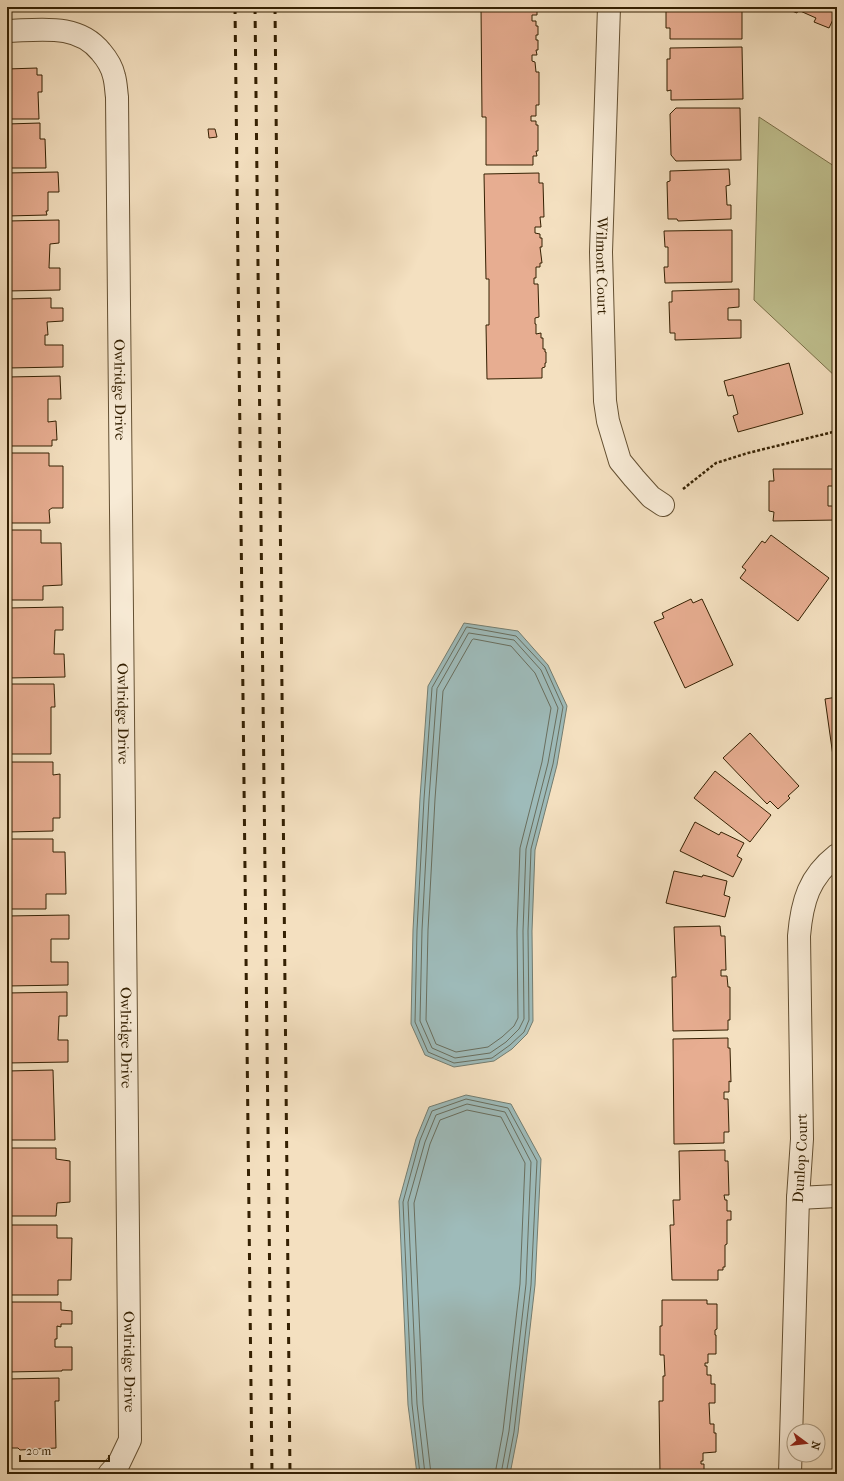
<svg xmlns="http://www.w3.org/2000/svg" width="844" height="1481" font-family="'IM FELL French Canon',serif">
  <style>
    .green { fill: #c0c190; stroke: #7a7049 }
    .water { fill: #9ebbba; stroke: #747d70 }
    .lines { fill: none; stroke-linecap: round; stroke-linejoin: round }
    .shore { stroke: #696e5e; stroke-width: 1 }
    .building { fill: #e7ad91; stroke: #342002 }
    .street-casing { stroke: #645032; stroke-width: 24 }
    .path { stroke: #342002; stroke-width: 2.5; stroke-dasharray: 3 2; stroke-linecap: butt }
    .street { stroke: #f8ebd6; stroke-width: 22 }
    .rail { stroke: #342002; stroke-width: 3; stroke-dasharray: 7 7; stroke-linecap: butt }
    .labels { text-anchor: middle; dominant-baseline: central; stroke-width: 3; stroke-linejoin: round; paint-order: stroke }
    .street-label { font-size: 15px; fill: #342002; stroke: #f8ebd6 }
  </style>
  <rect width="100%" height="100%" fill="#f4e0c0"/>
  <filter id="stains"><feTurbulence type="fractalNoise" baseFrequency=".005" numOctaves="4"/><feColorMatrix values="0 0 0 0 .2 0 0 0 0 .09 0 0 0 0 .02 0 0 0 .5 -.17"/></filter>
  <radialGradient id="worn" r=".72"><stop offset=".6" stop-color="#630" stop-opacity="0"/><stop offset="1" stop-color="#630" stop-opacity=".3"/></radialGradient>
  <!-- green -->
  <path class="green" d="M 759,117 L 837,168 L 837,378 L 754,300 Z"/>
  <!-- water -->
  <path class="water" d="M 464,623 L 518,631 L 548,665 L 567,706 L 557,765 L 535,850 L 532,931 L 533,1021 L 527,1034 L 512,1049 L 494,1061 L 454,1067 L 425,1055 L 411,1024 L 413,930 L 420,798 L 428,686 Z
    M 466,1095 L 511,1104 L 541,1159 L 535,1285 L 518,1433 L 510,1474 L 417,1474 L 408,1405 L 399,1201 L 416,1139 L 429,1107 Z"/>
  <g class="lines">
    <!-- shore -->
    <path class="shore" d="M 467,627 L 516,636 L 545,667 L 563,707 L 553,764 L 531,849 L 528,931 L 529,1020 L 524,1032 L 510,1045 L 492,1058 L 454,1063 L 428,1052 L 415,1022 L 417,930 L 424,799 L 432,688 Z
      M 469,633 L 514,640 L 541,670 L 558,708 L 548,763 L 526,849 L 523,931 L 524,1019 L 519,1029 L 506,1042 L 490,1053 L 455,1058 L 432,1048 L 420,1021 L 422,930 L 429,799 L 437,689 Z
      M 474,639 L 511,646 L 535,673 L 551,708 L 542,762 L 520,848 L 517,931 L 518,1018 L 514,1026 L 502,1037 L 488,1047 L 456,1052 L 436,1044 L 426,1020 L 428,930 L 435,799 L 443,691 L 472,640 Z
      M 420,1474 L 412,1404 L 403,1202 L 420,1140 L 432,1111 L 466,1099 L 508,1108 L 537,1161 L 531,1285 L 514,1432 L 506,1474
      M 425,1474 L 417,1404 L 408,1202 L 425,1142 L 436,1115 L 467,1104 L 505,1112 L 531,1162 L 526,1284 L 509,1431 L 501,1474
      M 431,1474 L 423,1404 L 414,1203 L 430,1144 L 440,1120 L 467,1110 L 501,1117 L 525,1163 L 520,1284 L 503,1431 L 495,1474"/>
  </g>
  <!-- building -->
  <path class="building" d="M 481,7 L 537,7 L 537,15 L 532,15 L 532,21 L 536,21 L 536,26 L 538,26 L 538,35 L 536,35 L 536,40 L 538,40 L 538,50 L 536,50 L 537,55 L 532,55 L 532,61 L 535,62 L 536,72 L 539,72 L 539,105 L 536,105 L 536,116 L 531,116 L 531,121 L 536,121 L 536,125 L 538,125 L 538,151 L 536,151 L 537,156 L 533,156 L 533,165 L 486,165 L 486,117 L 482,117 Z
    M 666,7 L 742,7 L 742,39 L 670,39 L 670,28 L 666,28 Z
    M 782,7 L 837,7 L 837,11 L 829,28 L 814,22 L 816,18 L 798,10 L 797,13 Z
    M 742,47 L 743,99 L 671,100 L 671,90 L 667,91 L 667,59 L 670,59 L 670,48 Z
    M 37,68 L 37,75 L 42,75 L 42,92 L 38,92 L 39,119 L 7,119 L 7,69 Z
    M 676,108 L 740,108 L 741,160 L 676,161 L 671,155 L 670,114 Z
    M 40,123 L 40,139 L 45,139 L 46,168 L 7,168 L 7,124 Z
    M 208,129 L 215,129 L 217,137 L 209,138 Z
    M 729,169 L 730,185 L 726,186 L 727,205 L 731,205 L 731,219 L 678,221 L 677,219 L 668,219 L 667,182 L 670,181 L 670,171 Z
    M 58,172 L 59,192 L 48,192 L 48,211 L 46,211 L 47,215 L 7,216 L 7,173 Z
    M 539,173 L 539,183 L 543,183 L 544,217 L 540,217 L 541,227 L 535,227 L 535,233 L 540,234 L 540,238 L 542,238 L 542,247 L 540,247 L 542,263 L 540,263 L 540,267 L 536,267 L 536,278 L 534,278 L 534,284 L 538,284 L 539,317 L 535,318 L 535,324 L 536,324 L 536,334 L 541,333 L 541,338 L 543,338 L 543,349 L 545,349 L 545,352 L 546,352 L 546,363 L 545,363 L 545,367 L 542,368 L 542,378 L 487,379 L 486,325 L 489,325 L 489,279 L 486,279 L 484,174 Z
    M 59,220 L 59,243 L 50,244 L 49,268 L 60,268 L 60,290 L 7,291 L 7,221 Z
    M 732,230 L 732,282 L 665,283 L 664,267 L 668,267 L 668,247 L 665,247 L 664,231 Z
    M 739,289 L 739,307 L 728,308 L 728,320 L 741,320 L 741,338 L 675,340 L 675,333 L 670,333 L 669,302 L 672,302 L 672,291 Z
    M 51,298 L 51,308 L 63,308 L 63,321 L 47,322 L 48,335 L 45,335 L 45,345 L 63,345 L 63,367 L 7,368 L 7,299 Z
    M 789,363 L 803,414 L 738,432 L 733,416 L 738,414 L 733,395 L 728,396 L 724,381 Z
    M 60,376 L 61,399 L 48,399 L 48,422 L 56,421 L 57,440 L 52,440 L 52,446 L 7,446 L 7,377 Z
    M 7,453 L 49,453 L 49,466 L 63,466 L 63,508 L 52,508 L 49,510 L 50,523 L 7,523 Z
    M 773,469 L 837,469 L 837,486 L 828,486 L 828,506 L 837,506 L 837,520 L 773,521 L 774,512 L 769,511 L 769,481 L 774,481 Z
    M 7,530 L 41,530 L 41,543 L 61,543 L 62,585 L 43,586 L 43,600 L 7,600 Z
    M 771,535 L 829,578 L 798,621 L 740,578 L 746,570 L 742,567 L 762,541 L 765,543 Z
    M 691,599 L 693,603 L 702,599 L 733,665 L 685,688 L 654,622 L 664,618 L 662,613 Z
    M 63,607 L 63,630 L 55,630 L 54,654 L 64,654 L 65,677 L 7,678 L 7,608 Z
    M 7,684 L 54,684 L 55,707 L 51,707 L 51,754 L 7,754 Z
    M 837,697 L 837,755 L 833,756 L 825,699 Z
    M 750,733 L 799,786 L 788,796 L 790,798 L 778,809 L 770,801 L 767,804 L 723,758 Z
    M 7,762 L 53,762 L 53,775 L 60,774 L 60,818 L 53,818 L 53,831 L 7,832 Z
    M 715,771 L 771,815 L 750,842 L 694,798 Z
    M 695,822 L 719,835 L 721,832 L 744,843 L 737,856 L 742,859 L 733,877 L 680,851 Z
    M 7,839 L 53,839 L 53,852 L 65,852 L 66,894 L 46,894 L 46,909 L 7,909 Z
    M 674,871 L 702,877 L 703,875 L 727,881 L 724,895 L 730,897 L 725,917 L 666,903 Z
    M 69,915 L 69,939 L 51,939 L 51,962 L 68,962 L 68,985 L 7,986 L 7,916 Z
    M 720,926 L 721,936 L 725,936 L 726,970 L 721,970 L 721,976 L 727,976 L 728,987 L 730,987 L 730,1020 L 728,1020 L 728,1030 L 673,1031 L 672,977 L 676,977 L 674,927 Z
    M 67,992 L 67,1016 L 59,1016 L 58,1040 L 68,1040 L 68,1062 L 7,1063 L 7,993 Z
    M 728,1038 L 728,1048 L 730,1048 L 731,1082 L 729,1081 L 729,1092 L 724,1092 L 724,1099 L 728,1099 L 729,1132 L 724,1132 L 724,1143 L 674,1144 L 673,1039 Z
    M 53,1070 L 55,1140 L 7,1140 L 7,1071 Z
    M 7,1148 L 56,1148 L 56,1159 L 70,1161 L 70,1202 L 57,1203 L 56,1216 L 7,1216 Z
    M 725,1150 L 725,1161 L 728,1161 L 729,1195 L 724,1195 L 725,1200 L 727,1200 L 727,1211 L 731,1211 L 731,1220 L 727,1220 L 727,1244 L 725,1245 L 725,1267 L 723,1267 L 723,1270 L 718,1270 L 718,1280 L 672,1280 L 670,1225 L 674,1225 L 673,1200 L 680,1200 L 679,1151 Z
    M 7,1225 L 57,1225 L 57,1238 L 72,1238 L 71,1280 L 58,1280 L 58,1295 L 7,1295 Z
    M 662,1300 L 707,1300 L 707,1304 L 717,1304 L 717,1329 L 715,1330 L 715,1335 L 716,1335 L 716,1354 L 708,1354 L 708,1363 L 705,1363 L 705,1366 L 707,1366 L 707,1375 L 711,1375 L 711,1384 L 715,1384 L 715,1403 L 709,1403 L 710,1424 L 714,1424 L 714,1433 L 716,1433 L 716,1452 L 703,1453 L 703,1461 L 701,1461 L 701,1464 L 704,1464 L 704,1473 L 716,1473 L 716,1474 L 660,1474 L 659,1401 L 663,1401 L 663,1376 L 665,1376 L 664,1355 L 660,1355 L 660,1326 L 662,1326 Z
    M 7,1302 L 61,1302 L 61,1310 L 72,1311 L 72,1324 L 61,1324 L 61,1327 L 57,1326 L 57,1339 L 55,1339 L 55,1347 L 72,1347 L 72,1370 L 62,1370 L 62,1371 L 7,1372 Z
    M 59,1378 L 59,1401 L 55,1401 L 56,1448 L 20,1450 L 18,1448 L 7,1448 L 7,1379 Z"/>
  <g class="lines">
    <defs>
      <g id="street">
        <path id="s1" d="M 609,7 L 601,252 L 605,401 L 608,421 L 620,461 L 634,478 L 651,497 L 663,505"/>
        <path id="s2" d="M 7,31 C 41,30 78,23 101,52 C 107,59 112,67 114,76 C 116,83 116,90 117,97 L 130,1440 L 119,1463 L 109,1474"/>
        <path d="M 798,1198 L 837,1196"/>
        <path id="s3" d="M 790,1474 L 798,1198 L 802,1139 L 799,936 C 802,901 809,877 837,855"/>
      </g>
    </defs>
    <!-- street casing -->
    <use href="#street" class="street-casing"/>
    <!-- path -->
    <path class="path" d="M 683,489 L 716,463 L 748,453 L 837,431"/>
    <!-- street -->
    <use href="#street" class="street"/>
    <!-- rail -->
    <path class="rail" d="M 235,7 L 252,1474
      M 255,7 L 272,1474
      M 275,7 L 290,1474"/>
  </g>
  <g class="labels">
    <!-- street labels -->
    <g class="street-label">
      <text stroke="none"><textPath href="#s1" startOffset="259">Wilmont Court</textPath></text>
      <text stroke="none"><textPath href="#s2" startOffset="442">Owlridge Drive</textPath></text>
      <text stroke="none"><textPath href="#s2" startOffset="766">Owlridge Drive</textPath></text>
      <text stroke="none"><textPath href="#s2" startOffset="1090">Owlridge Drive</textPath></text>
      <text stroke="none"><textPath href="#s3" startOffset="316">Dunlop Court</textPath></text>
      <text stroke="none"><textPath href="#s2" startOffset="1414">Owlridge Drive</textPath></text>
    </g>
  </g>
  <!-- margin -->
  <rect width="844" height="1481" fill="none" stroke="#f4e0c0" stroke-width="24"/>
  <rect x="8" y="8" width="828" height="1465" fill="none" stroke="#342002" stroke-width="2"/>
  <rect x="12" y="12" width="820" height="1457" fill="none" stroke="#342002"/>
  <!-- north arrow -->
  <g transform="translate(806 1443) rotate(105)"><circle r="19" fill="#f8ebd6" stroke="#aa9a81"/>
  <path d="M0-3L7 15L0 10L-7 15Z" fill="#8f2418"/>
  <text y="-6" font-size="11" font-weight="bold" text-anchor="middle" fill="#342002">N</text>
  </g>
  <!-- scale -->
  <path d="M20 1455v6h89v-6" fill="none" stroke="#342002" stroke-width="2"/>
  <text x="26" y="1455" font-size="12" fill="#342002" stroke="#f8ebd6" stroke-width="3" paint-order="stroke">20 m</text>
  <rect width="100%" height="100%" filter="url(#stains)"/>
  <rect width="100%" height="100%" fill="url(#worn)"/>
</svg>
